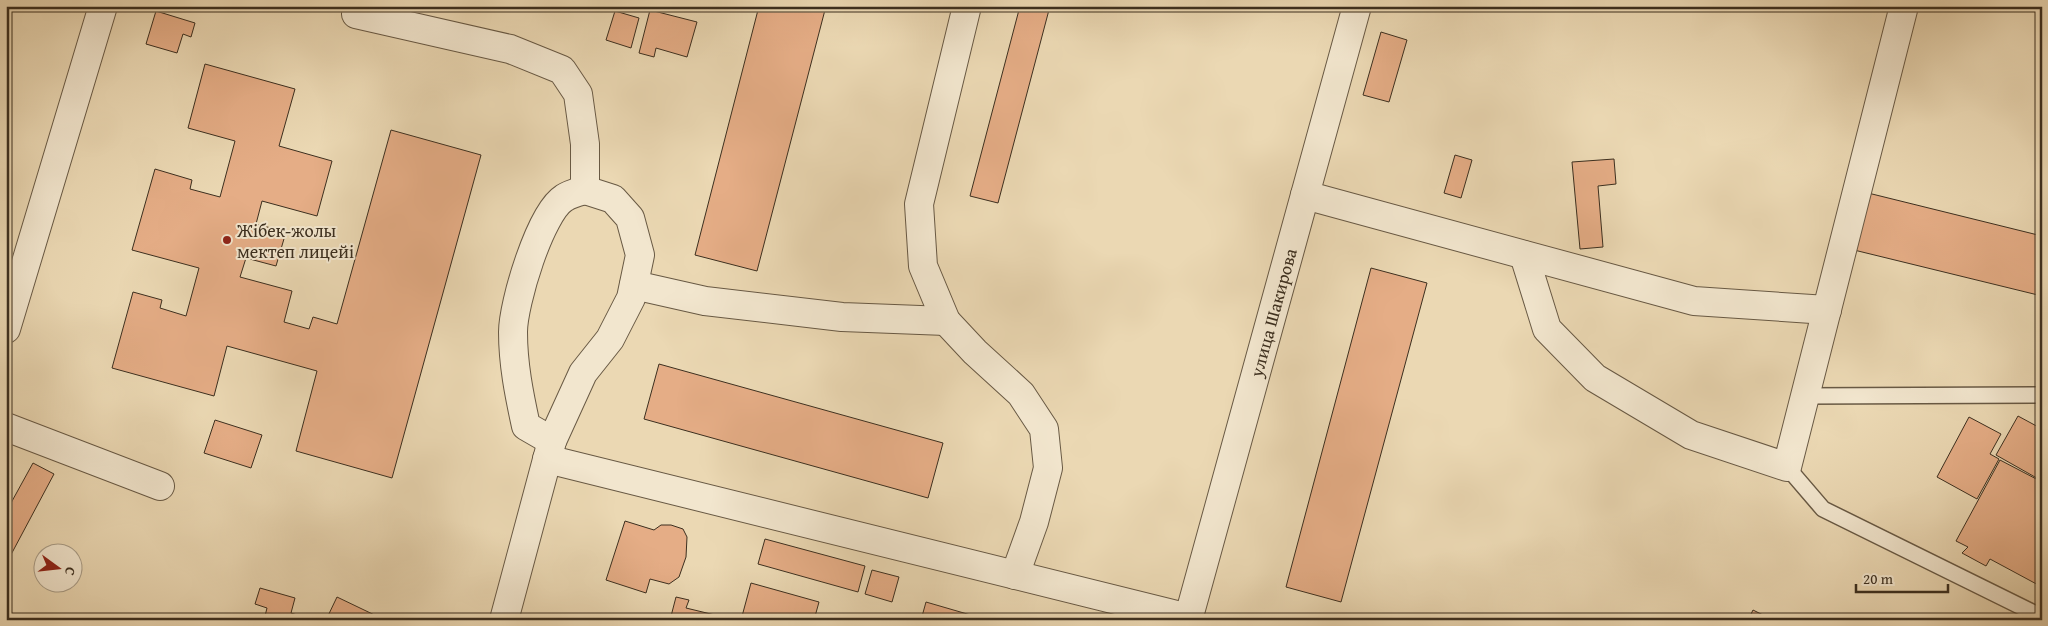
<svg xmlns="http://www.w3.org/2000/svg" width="2048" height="626" font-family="'Gentium Book Plus',serif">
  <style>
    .building { fill: #e5ad86; stroke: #3c2f1f }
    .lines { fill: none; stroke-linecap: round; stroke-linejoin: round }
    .service-casing { stroke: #685944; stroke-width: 18 }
    .minor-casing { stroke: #685944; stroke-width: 30 }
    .service { stroke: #f2e6ce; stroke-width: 15 }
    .minor { stroke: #f2e6ce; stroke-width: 28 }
    .poi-dot { fill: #8f2418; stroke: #f2e6ce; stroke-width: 2 }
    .labels { text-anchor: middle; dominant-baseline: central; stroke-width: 4; stroke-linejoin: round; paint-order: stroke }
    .poi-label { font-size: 18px; fill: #3c2f1f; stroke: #f2e6ce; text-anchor: start }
    .street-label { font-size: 18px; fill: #3c2f1f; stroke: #f2e6ce }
  </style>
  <rect width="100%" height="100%" fill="#ebd8b3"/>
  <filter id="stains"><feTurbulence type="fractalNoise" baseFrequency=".004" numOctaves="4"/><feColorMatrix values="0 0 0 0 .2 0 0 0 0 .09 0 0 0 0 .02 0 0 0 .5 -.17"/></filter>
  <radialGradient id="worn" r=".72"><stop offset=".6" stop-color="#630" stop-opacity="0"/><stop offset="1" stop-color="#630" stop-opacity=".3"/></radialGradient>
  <!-- building -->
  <path class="building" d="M 759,6 L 826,6 L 757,271 L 695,255 Z
    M 1020,6 L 1050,6 L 998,203 L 970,196 Z
    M 650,10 L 697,22 L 687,57 L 656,48 L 654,57 L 639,53 Z
    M 156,11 L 195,23 L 191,37 L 183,34 L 177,53 L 146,44 Z
    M 615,11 L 639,18 L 631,48 L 606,40 Z
    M 1381,32 L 1407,40 L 1389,102 L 1363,95 Z
    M 205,64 L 295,89 L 279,146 L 332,161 L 317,216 L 262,201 L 256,224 L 286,232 L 276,266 L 246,258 L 240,277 L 292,291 L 284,322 L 309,329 L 313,317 L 337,324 L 391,130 L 481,155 L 392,478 L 296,451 L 317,371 L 227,346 L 214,396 L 112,368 L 133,292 L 162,300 L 160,308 L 186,316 L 199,268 L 132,250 L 155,169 L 192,180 L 190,189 L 220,197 L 235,141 L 188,128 Z
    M 1455,155 L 1472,160 L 1461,198 L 1444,193 Z
    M 1614,159 L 1616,184 L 1598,186 L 1603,247 L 1580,249 L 1572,162 Z
    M 1868,193 L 2042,236 L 2042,296 L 1854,250 Z
    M 1371,268 L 1427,283 L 1341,602 L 1286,587 Z
    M 659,364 L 943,443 L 928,498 L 644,419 Z
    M 2018,416 L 2042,429 L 2042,481 L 1996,455 Z
    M 1969,417 L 2001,434 L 1990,454 L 1999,459 L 1977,499 L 1937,477 Z
    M 215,420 L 262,435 L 251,468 L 204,453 Z
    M 2000,460 L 2042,482 L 2042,587 L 1990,559 L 1986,566 L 1962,553 L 1968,547 L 1956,541 Z
    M 33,463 L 54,474 L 6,564 L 6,512 Z
    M 625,521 L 654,530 L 661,525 L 671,525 L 683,529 L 687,537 L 686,557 L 679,577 L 669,584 L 650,579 L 646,593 L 606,580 Z
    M 765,539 L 865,566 L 858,592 L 758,564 Z
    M 872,570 L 899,577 L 892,602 L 865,594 Z
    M 751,583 L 819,602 L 814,620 L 741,620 Z
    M 260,588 L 295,598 L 291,613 L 313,620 L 264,620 L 267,608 L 255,604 Z
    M 337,597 L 385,620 L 326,620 Z
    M 676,597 L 689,600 L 686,608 L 715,615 L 714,620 L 670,620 Z
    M 926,602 L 981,618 L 980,620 L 921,620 Z
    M 1753,610 L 1773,620 L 1748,620 Z"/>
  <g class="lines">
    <defs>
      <path id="service" d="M 1805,396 L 2042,395
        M 1787,467 L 1823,509 L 2042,617"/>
      <g id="minor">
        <path d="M 967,6 L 919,204 L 923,266 L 946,321 L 975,352 L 1021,394 L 1044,429 L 1048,468 L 1034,522 L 1015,575"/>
        <path d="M 356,14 L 510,49 L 562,70 L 578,94 L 585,144 L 585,190 L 613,199 L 630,218 L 640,255 L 631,298 L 610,339 L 583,373 L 552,441 L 504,620"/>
        <path d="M 1305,195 L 1694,301 L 1827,310"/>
        <path d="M 1524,255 L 1547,329 L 1595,378 L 1691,435 L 1787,467 L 1904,6"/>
        <path d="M 634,285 L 705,301 L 842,317 L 946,321"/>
        <path d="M 6,329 L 103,6"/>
        <path d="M 6,427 L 160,486"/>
        <path d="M 552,441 L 526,426 C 519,394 513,364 513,332 C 513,304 540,213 564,198 C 570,194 578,192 585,190"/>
        <path d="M 547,459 L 1189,618"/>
        <path id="s1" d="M 1188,620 L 1357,6"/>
      </g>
    </defs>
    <!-- service casing -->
    <use href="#service" class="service-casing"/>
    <!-- minor casing -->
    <use href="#minor" class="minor-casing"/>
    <!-- service -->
    <use href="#service" class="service"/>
    <!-- minor -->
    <use href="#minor" class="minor"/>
  </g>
  <!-- markers -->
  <circle class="poi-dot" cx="227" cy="240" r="5"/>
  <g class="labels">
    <!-- poi labels -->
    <g class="poi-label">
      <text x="237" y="230">Жібек-жолы<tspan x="237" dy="21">мектеп лицейі</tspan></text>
    </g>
    <!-- street labels -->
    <g class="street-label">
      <text stroke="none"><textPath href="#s1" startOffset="319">улица Шакирова</textPath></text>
    </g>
  </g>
  <!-- margin -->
  <rect width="2048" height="626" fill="none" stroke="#ebd8b3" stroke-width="25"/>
  <rect x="8" y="8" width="2033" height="611" fill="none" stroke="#3c2f1f" stroke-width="2.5"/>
  <rect x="12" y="12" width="2023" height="601" fill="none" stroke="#3c2f1f"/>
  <!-- north arrow -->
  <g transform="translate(58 568) rotate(105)"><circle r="24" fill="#f2e6ce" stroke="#a99d88"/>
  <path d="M0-4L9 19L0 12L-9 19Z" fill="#8f2418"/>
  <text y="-8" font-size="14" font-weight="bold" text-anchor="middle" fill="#3c2f1f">С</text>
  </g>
  <!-- scale -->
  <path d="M1856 584v8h92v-8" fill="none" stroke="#3c2f1f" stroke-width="2.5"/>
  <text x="1863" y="584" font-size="15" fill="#3c2f1f" stroke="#f2e6ce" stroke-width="4" paint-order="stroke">20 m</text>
  <rect width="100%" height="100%" filter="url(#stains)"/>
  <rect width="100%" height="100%" fill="url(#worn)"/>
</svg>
